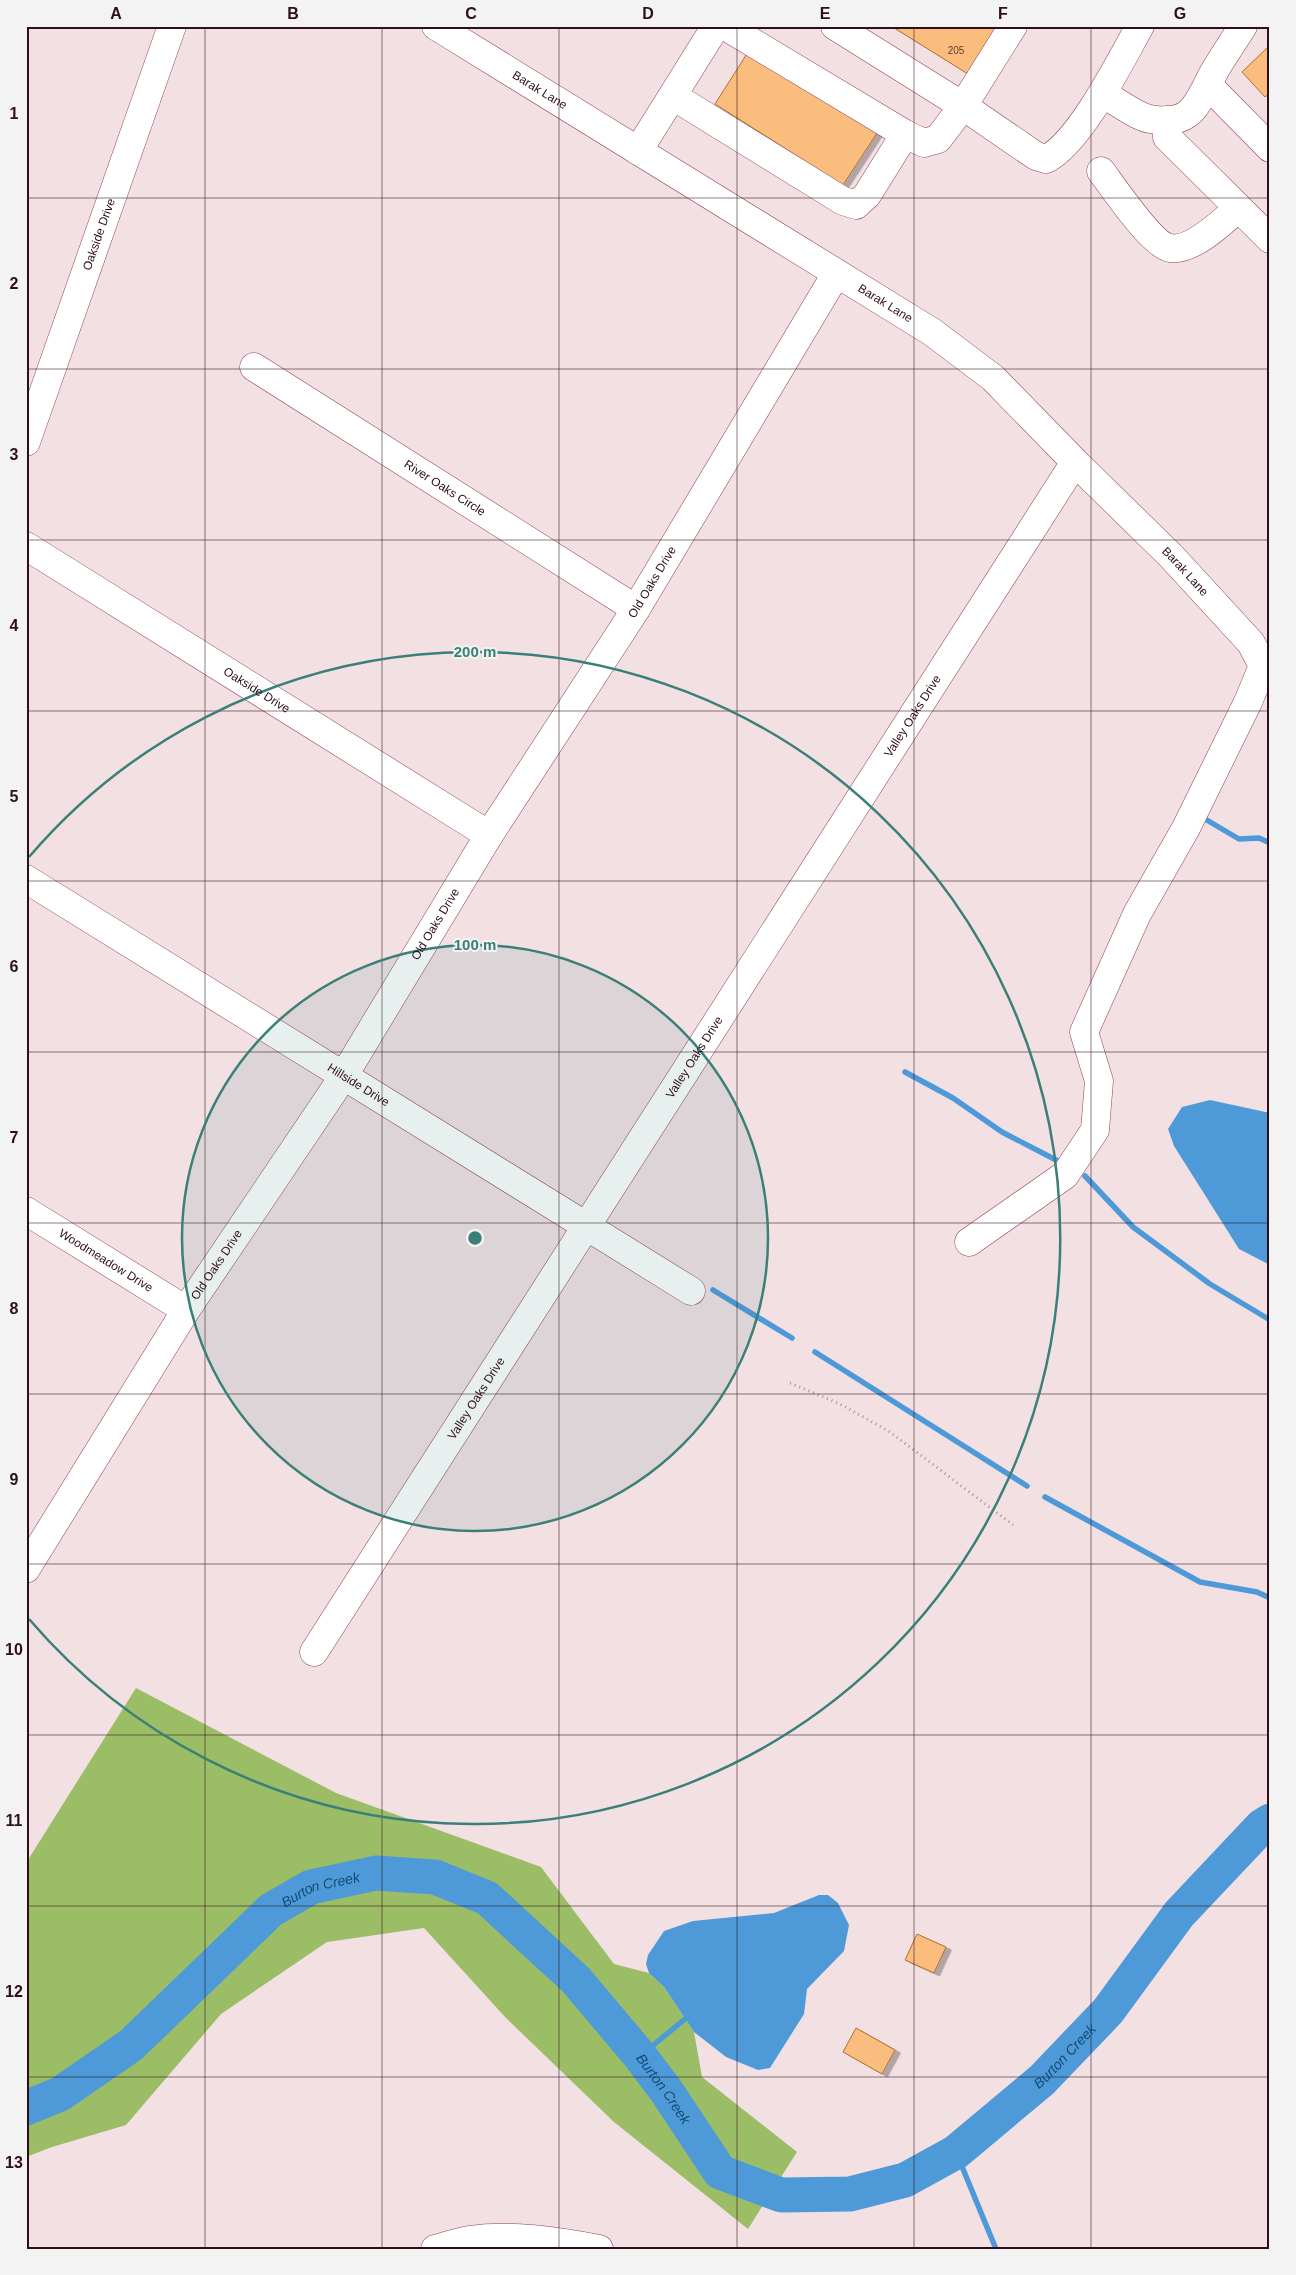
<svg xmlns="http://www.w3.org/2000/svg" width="1296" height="2275" font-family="Helvetica,sans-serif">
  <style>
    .forest { fill: #9bbd65 }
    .water { fill: #4e9ad9 }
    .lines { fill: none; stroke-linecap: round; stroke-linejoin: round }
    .stream { stroke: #4e9ad9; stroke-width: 5.5 }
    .river { stroke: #4e9ad9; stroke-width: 35 }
    .building { fill: #fabd7e; stroke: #aa7131; filter: url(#shadow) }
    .minor-casing { stroke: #8f4154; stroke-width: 29 }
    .path { stroke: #aa9297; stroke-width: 3; stroke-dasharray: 1 4; stroke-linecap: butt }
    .minor { stroke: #fff; stroke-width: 28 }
    .grid { fill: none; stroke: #2e0e17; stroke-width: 1; stroke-opacity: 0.55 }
    .ring { fill: none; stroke: #3a8079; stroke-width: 2.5 }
    .labels { text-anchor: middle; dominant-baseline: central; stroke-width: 4; stroke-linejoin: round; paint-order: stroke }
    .number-label { font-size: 10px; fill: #613a31 }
    .street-label { font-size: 12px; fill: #2e0e17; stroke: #f3f3f3 }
    .water-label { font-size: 14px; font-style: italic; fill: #144b75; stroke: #f3f3f3 }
    .centre { fill: #3a8079; stroke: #f3f3f3; stroke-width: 2.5 }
    .ring-label { font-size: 15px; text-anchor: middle; font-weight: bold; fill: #3a8079; stroke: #f3f3f3; stroke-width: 4; stroke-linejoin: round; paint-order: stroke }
    .neatline { fill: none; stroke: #2e0e17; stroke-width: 2 }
    .grid-label { font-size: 16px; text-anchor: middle; font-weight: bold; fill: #2e0e17 }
  </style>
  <defs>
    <filter id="shadow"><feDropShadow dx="5.5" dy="3" stdDeviation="0" flood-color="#0004"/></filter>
  </defs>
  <rect width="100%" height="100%" fill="#f3e0e3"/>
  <!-- forest -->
  <path class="forest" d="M 136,1688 L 336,1793 L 541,1867 L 614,1964 L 649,1973 L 664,1987 L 694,2032 L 702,2077 L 797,2152 L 748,2229 L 614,2122 L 506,2018 L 424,1928 L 327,1942 L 221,2014 L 126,2125 L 52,2147 L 26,2157 L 26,1863 Z"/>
  <!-- water -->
  <path class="water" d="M 1210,1100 L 1270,1113 L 1270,1265 L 1239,1249 L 1174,1146 L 1168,1129 L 1182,1107 Z
    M 819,1895 L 828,1895 L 838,1903 L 849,1925 L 844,1951 L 807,1989 L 804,2014 L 770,2068 L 758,2070 L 726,2057 L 694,2032 L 664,1987 L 649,1973 L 646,1964 L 648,1955 L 664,1931 L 693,1921 L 774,1913 Z"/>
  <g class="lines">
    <!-- stream -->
    <path class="stream" d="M 1205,819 L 1239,839 L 1259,838 L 1270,843
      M 905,1072 L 953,1098 L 1002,1132 L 1058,1161
      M 1085,1176 L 1133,1227 L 1210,1284 L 1270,1320
      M 713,1290 L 792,1338
      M 815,1352 L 1027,1486
      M 1045,1497 L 1200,1582 L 1257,1592 L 1270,1598
      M 640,2056 L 685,2019
      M 956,2152 L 996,2249"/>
    <!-- river -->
    <path class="river" id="s1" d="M 26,2108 L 60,2094 L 131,2045 L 271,1910 L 311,1887 L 376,1873 L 435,1877 L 487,1898 L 576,1980 L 640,2056 L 667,2092 L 720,2172 L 781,2195 L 850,2194 L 905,2180 L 956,2152 L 1042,2080 L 1108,2011 L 1179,1914 L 1262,1826 L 1270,1821"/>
  </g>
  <!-- building -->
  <path class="building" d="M 891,26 L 998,26 L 968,74 Z
    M 1270,45 L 1270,93 L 1265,97 L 1242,72 Z
    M 750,49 L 879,130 L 843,185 L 715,104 Z
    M 917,1934 L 946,1947 L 934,1973 L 905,1960 Z
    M 856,2028 L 895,2050 L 882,2074 L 843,2052 Z"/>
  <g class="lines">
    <defs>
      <g id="minor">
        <path id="s2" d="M 436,26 L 932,332 L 993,378 L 1075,462 L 1172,557 L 1251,643 L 1263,666 L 1248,702 L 1186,828 L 1137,914 L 1084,1032 L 1099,1081 L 1095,1130 L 1065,1175 L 969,1242"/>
        <path d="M 725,26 L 905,134 L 924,143 L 938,139 L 963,106 L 1013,26"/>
        <path d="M 835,26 L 963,106 L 1036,156 L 1046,159 C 1079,144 1121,60 1140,26"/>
        <path d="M 1208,85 L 1270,148"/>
        <path d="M 1103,94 C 1115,100 1137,117 1150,119 C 1194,127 1197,102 1214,72 C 1223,56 1234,41 1243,26"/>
        <path d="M 673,96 L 843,201 L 856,205 L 867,195 L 905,134"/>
        <path d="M 1167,120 L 1167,137 L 1270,239"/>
        <path d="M 638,151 L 716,26"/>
        <path d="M 1101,171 C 1113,187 1152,245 1170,248 C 1191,252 1224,221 1238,208"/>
        <path id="s3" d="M 254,367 L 636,609"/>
        <path id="s4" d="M 26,442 L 172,26"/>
        <path id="s5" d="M 26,546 L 489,835"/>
        <path id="s6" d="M 26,879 L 691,1291"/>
        <path id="s7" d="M 26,1211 L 186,1310"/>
        <path id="s8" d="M 26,1569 L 186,1310 L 343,1077 L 489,835 L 636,609 L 836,274"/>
        <path id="s9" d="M 314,1652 L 1075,462"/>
        <path d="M 435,2249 C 446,2246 458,2242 469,2240 C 511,2234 557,2241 599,2249"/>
      </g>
    </defs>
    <!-- minor casing -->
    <use href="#minor" class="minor-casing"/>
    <!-- path -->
    <path class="path" d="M 790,1383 L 840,1404 L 890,1432 L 1013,1525"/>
    <!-- minor -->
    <use href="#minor" class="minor"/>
  </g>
  <!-- grid -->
  <path class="grid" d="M 205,26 L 205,2249M 382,26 L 382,2249M 559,26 L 559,2249M 737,26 L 737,2249M 914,26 L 914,2249M 1091,26 L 1091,2249M 26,198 L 1270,198M 26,369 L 1270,369M 26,540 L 1270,540M 26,711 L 1270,711M 26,881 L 1270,881M 26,1052 L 1270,1052M 26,1223 L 1270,1223M 26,1394 L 1270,1394M 26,1564 L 1270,1564M 26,1735 L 1270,1735M 26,1906 L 1270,1906M 26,2077 L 1270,2077"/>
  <!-- distance rings -->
  <circle cx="475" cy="1238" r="293" fill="#3a8079" fill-opacity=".12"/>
  <g class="ring">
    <circle cx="475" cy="1238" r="293"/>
    <path d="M29 857A586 586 0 1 1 29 1619"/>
  </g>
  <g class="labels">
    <!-- number labels -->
    <g class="number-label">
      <text x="956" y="50">205</text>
    </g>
    <!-- street labels -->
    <g class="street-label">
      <text stroke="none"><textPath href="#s2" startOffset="122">Barak Lane</textPath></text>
      <text stroke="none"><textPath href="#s4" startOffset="220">Oakside Drive</textPath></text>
      <text stroke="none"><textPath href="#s2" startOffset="528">Barak Lane</textPath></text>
      <text stroke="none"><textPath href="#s3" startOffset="226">River Oaks Circle</textPath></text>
      <text stroke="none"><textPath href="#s2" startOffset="932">Barak Lane</textPath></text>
      <text stroke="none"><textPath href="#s8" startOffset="1169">Old Oaks Drive</textPath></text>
      <text stroke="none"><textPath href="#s5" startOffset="272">Oakside Drive</textPath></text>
      <text stroke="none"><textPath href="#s9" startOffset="1111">Valley Oaks Drive</textPath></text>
      <text stroke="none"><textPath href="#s8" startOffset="764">Old Oaks Drive</textPath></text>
      <text stroke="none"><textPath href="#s9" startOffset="706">Valley Oaks Drive</textPath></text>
      <text stroke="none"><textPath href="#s6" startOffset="391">Hillside Drive</textPath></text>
      <text stroke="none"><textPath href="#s7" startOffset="94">Woodmeadow Drive</textPath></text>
      <text stroke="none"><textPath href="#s8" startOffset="359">Old Oaks Drive</textPath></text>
      <text stroke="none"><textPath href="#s9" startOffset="301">Valley Oaks Drive</textPath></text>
    </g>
    <!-- water labels -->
    <g class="water-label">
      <text stroke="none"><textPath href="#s1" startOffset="372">Burton Creek</textPath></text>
      <text stroke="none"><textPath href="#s1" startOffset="1301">Burton Creek</textPath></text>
      <text stroke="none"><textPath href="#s1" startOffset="806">Burton Creek</textPath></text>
    </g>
  </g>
  <circle cx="475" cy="1238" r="8" class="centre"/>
  <g class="ring-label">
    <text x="475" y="657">200 m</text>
    <text x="475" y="950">100 m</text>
  </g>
  <!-- border -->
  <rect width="1296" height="2275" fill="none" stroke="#f3f3f3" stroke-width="55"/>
  <rect x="28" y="28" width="1240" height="2220" class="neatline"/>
  <g class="grid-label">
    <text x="116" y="19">A</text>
    <text x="293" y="19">B</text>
    <text x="471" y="19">C</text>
    <text x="648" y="19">D</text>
    <text x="825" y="19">E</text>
    <text x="1003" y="19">F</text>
    <text x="1180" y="19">G</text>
    <text x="14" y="119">1</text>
    <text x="14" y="289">2</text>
    <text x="14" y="460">3</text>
    <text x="14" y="631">4</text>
    <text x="14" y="802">5</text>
    <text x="14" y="972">6</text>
    <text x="14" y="1143">7</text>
    <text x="14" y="1314">8</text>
    <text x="14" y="1485">9</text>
    <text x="14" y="1655">10</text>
    <text x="14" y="1826">11</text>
    <text x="14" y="1997">12</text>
    <text x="14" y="2168">13</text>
  </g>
</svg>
